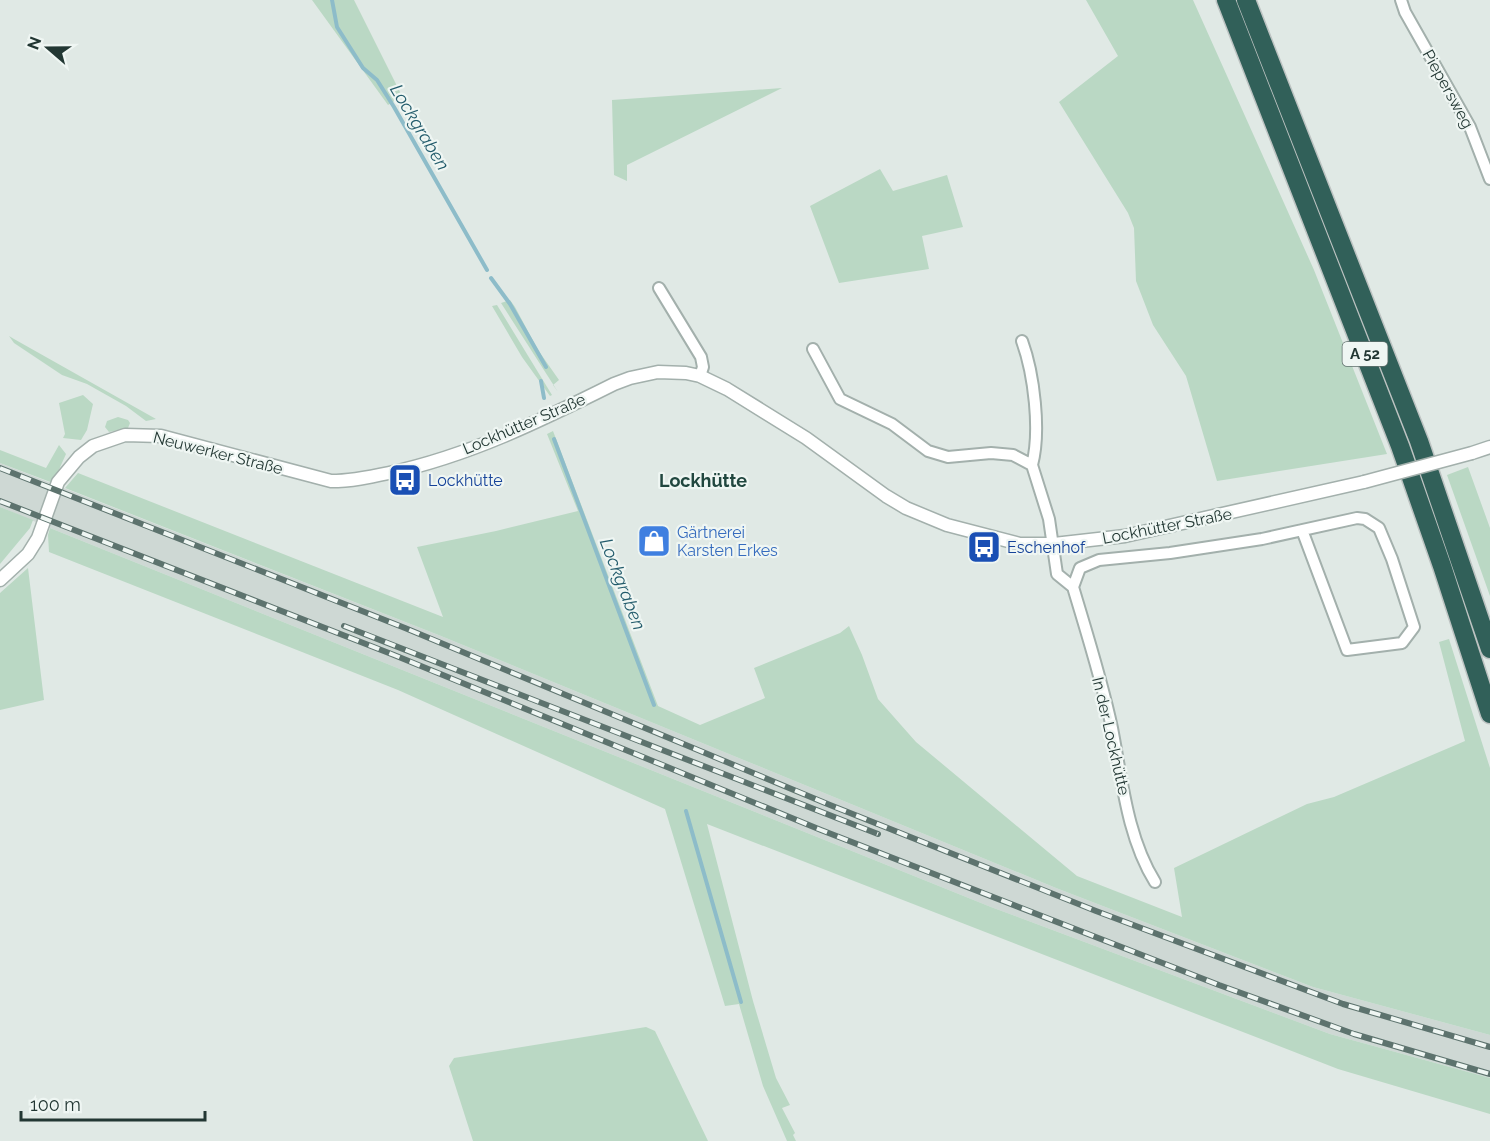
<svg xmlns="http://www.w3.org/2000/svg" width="1490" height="1141" font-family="Raleway,sans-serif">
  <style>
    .built { fill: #ced8d4 }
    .green { fill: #bad8c4 }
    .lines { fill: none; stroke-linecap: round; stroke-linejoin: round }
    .stream { stroke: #8dbcc9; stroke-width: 4 }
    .minor-casing { stroke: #a3b0ac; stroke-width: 14 }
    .tertiary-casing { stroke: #a3b0ac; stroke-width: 15 }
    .motorway-casing { stroke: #bdc3c2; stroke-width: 21 }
    .minor { stroke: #fff; stroke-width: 10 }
    .tertiary { stroke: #fff; stroke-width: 12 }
    .motorway { stroke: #316059; stroke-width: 18 }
    .rail-casing { stroke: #5d736e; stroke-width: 6 }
    .rail { stroke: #eff6f3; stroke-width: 4; stroke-dasharray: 11; stroke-linecap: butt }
    .tertiary-bridge-casing { stroke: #a3b0ac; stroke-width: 15; stroke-linecap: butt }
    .tertiary-bridge { stroke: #fff; stroke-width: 12 }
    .labels { text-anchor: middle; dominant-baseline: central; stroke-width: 4.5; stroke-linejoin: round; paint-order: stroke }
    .shield { fill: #eff6f3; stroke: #60706d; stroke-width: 1.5 }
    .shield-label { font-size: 15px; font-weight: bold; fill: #223733 }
    .street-label { font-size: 16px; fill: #223733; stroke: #eff6f3 }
    .transit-label { font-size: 16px; fill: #164399; stroke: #eff6f3; text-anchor: start }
    .shop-label { font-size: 16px; fill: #366cbe; stroke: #eff6f3; text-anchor: start }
    .water-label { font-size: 18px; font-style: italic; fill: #235c6c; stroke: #eff6f3 }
    .neighbourhood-label { font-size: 18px; font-weight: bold; fill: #21473f; stroke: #eff6f3 }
  </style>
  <rect width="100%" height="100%" fill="#e0e9e5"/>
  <!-- built -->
  <path class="built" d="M 0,463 L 441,636 L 1056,888 L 1313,987 L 1490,1035 L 1490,1078 L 1330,1034 L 991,907 L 50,528 L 0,507 Z"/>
  <!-- green -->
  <path class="green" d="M 312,0 L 354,0 L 402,96 L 388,105 Z
    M 1086,0 L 1193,0 L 1314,270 L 1387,454 L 1217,481 L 1186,376 L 1153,325 L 1136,281 L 1134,228 L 1128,213 L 1059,102 L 1118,56 Z
    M 782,88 L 627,165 L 627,181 L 614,175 L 612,100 Z
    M 880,169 L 893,191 L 947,175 L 963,227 L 922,236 L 929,269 L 839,283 L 810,206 Z
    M 510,300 L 515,307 L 538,350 L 559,380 L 553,385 L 558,392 L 501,303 Z
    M 497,305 L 552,395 L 550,396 L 522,357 L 492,306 Z
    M 9,336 L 14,339 L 156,419 L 146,421 L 126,406 L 87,384 L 62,375 L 14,343 Z
    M 83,395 L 93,404 L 87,430 L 81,440 L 63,438 L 65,434 L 59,403 Z
    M 118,417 L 128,420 L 130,423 L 128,428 L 109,432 L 105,427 L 107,421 Z
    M 553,431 L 658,706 L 700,725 L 765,698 L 754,668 L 840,633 L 849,626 L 862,655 L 878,699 L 916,742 L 1077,876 L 1182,917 L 1174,868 L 1307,804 L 1334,797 L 1465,741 L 1439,642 L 1449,639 L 1490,768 L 1490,1035 L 1313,987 L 1056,888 L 441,636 L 65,488 L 78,473 L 443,617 L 417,547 L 496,531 L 578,511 L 547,434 Z
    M 59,445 L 66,454 L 53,483 L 0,463 L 0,450 L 46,468 Z
    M 1468,467 L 1490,528 L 1490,596 L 1447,475 Z
    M 0,507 L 33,520 L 30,528 L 0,564 Z
    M 50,528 L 991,907 L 1330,1034 L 1490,1078 L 1490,1114 L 1338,1069 L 707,824 L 753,1001 L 776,1078 L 790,1105 L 782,1108 L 795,1133 L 793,1135 L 796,1141 L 787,1141 L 763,1086 L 739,1004 L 725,1006 L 665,809 L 398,690 L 49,552 L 48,535 Z
    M 28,568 L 44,700 L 0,710 L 0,593 Z
    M 646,1027 L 655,1031 L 708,1141 L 473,1141 L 449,1066 L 454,1058 Z"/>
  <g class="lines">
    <!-- stream -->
    <path class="stream" d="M 332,0 L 337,27 L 363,68 L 377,80 L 394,107 L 487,270
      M 491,278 L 510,304 L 546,367
      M 541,381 L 544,398
      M 554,439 L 654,705
      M 686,811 L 741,1002"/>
    <defs>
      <path id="minor" d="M 1401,0 L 1405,12 L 1470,127 L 1490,179
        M 659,288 L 701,357 L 703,367 L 700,376
        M 1022,341 C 1034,374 1041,431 1032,465
        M 813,349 L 840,399 L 892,424 L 928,451 L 948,457 L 991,453 L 1013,455 L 1032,465 L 1049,519 L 1057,574 L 1073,587 C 1087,634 1102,681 1112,728 C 1122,779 1127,837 1155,882
        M 1073,587 L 1080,568 L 1099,560 L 1170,553 L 1262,539 L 1357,518 L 1365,519 L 1379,528 L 1392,559 L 1414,627 L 1402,643 L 1347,650 L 1302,530"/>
      <path id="tertiary" d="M 1472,453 L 1490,447
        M 0,580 L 28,554 L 38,538 L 58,482 L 79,457 L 93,446 L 125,435 L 161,436 L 331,481 C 351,481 370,477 389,473 C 469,456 542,420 614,384 L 630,378 L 658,372 L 686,373 L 700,376 L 727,389 L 806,438 L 886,496 L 906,508 L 947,525 L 1020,544 L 1054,544 L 1125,536 L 1364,482"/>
      <path id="motorway" d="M 1226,0 L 1400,446 L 1442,566 L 1490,714
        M 1246,0 L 1419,441 L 1490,649"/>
    </defs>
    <!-- minor casing -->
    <use href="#minor" class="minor-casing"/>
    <!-- tertiary casing -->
    <use href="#tertiary" class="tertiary-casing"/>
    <!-- motorway casing -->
    <use href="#motorway" class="motorway-casing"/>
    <!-- minor -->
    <use href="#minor" class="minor"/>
    <!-- tertiary -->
    <use href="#tertiary" class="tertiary"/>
    <!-- motorway -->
    <use href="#motorway" class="motorway"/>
    <defs>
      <path id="rail" d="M 0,468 L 405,628 L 830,805 L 1096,911 L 1343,1004 L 1490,1047
        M 0,501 L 394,655 L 821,830 L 1219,985 L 1354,1034 L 1490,1074
        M 344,626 L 878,834"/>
    </defs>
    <!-- rail casing -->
    <use href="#rail" class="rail-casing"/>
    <!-- rail -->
    <use href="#rail" class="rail"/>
    <defs>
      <path id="tertiary-bridge" d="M 1364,482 L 1472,453"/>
    </defs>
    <!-- tertiary-bridge casing -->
    <use href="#tertiary-bridge" class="tertiary-bridge-casing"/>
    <!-- tertiary-bridge -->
    <use href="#tertiary-bridge" class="tertiary-bridge"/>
  </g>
  <!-- icons -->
  <defs>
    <symbol id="bus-square" viewBox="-11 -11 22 22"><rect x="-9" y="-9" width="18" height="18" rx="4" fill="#1a4fb4" stroke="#eff6f3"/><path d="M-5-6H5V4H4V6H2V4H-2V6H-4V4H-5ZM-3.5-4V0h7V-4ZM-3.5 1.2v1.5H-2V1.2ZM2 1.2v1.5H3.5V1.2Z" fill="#fff"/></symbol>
    <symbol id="shop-square" viewBox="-11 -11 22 22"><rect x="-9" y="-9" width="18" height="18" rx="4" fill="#3f7fe0" stroke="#eff6f3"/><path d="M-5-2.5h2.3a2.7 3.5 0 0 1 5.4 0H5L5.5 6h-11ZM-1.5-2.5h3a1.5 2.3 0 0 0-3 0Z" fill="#fff"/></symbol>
  </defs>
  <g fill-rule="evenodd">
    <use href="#bus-square" x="386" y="461" width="38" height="38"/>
    <use href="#shop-square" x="635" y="522" width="38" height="38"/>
    <use href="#bus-square" x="965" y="528" width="38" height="38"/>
  </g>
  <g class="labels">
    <!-- shield labels -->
    <rect class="shield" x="1342.5" y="342" width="45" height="24" rx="4.5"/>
    <g class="shield-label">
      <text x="1365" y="354">A 52</text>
    </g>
    <!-- street labels -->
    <g class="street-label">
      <text transform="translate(1448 89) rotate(61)">Piepersweg</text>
      <text transform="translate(524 424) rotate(-23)">Lockhütter Straße</text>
      <text transform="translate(218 453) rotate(14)">Neuwerker Straße</text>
      <text transform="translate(1167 526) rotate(-11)">Lockhütter Straße</text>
      <text transform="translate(1111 736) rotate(77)">In der Lockhütte</text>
    </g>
    <!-- transit labels -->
    <g class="transit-label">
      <text x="428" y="480">Lockhütte</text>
      <text x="1007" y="547">Eschenhof</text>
    </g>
    <!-- shop labels -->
    <g class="shop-label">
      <text x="677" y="532">Gärtnerei<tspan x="677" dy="18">Karsten Erkes</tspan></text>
    </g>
    <!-- water labels -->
    <g class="water-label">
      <text transform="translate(420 127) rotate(59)">Lockgraben</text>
      <text transform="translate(623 584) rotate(69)">Lockgraben</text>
    </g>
    <!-- neighbourhood labels -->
    <g class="neighbourhood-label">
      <text x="703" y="480">Lockhütte</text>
    </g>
  </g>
  <!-- north arrow -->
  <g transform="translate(48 48) rotate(290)" stroke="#eff6f3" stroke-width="4.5" paint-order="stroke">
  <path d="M0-4.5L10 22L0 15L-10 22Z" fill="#223733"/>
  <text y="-9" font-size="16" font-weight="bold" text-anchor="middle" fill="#223733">N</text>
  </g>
  <!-- scale -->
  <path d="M21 1111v9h184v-9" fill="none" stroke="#223733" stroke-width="3"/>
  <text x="30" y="1111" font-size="18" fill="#223733" stroke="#eff6f3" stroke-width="4.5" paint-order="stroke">100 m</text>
</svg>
